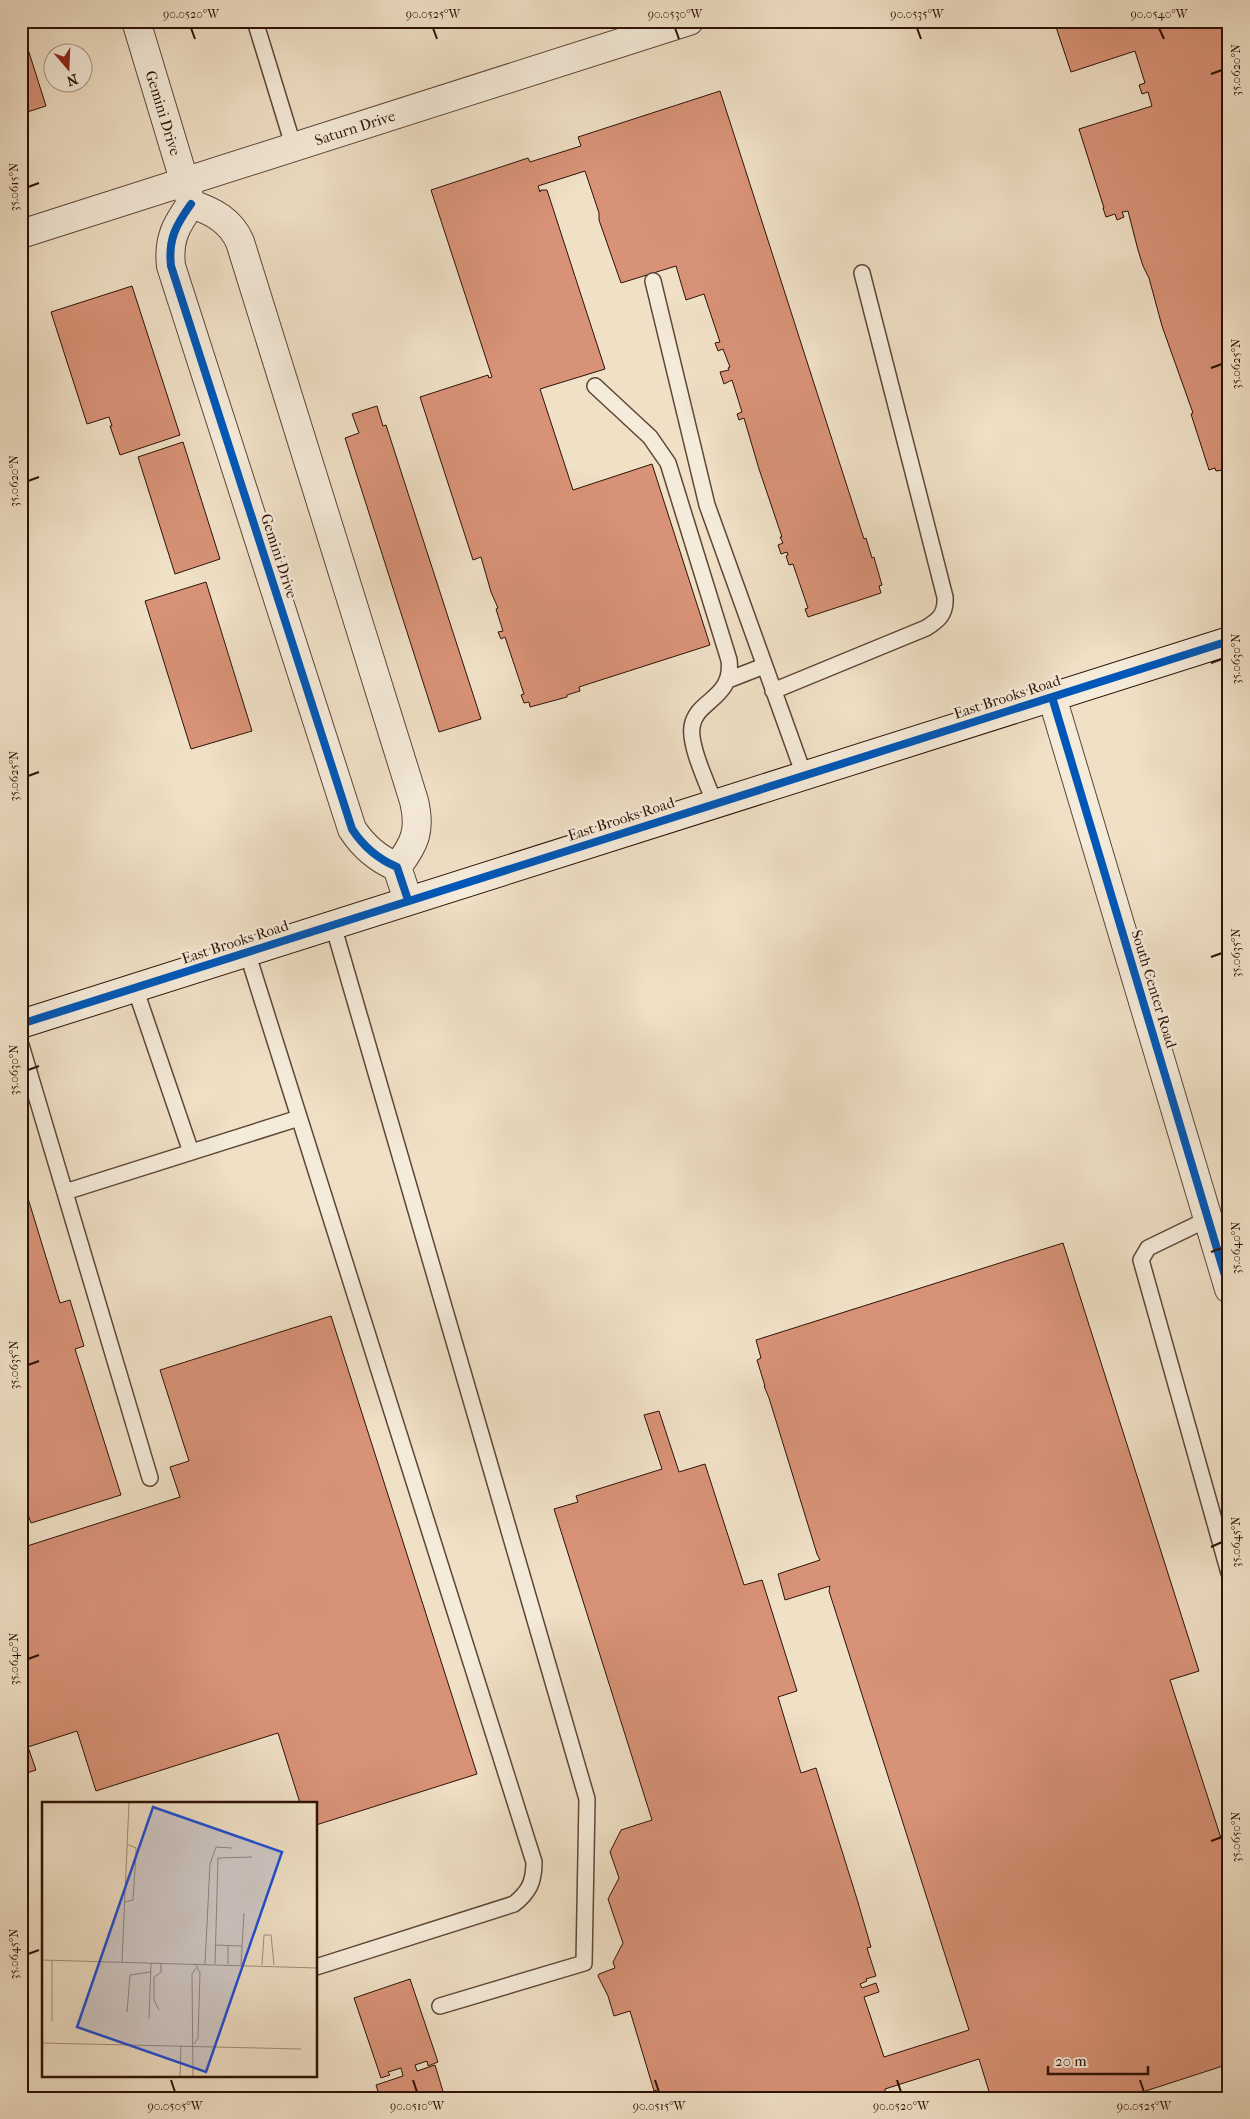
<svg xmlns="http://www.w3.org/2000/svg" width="1250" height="2119" font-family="'IM FELL French Canon',serif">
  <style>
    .building { fill: #d89277; stroke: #2e1206 }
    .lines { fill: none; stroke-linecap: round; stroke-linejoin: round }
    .lane-casing { stroke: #5e4636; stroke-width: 18 }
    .street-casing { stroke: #5e4636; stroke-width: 30 }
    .secondary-casing { stroke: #2e1206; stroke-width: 30 }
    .lane { stroke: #f5ebda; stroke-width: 15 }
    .street { stroke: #f5ebda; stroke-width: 28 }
    .secondary { stroke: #f5ebda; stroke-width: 28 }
    .cycleway-casing { stroke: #f5ebda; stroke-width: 11 }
    .cycleway { stroke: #0057b8; stroke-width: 8 }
    .ticks { fill: none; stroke: #2e1206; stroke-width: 2 }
    .labels { text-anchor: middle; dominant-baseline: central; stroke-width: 5; stroke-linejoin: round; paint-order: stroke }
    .street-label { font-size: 15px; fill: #2e1206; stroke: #f5ebda }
    .inset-road { fill: none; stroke: #a28e79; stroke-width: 1 }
    .view { fill: #1d4ed8; fill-opacity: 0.15; stroke: #1d4ed8; stroke-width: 2.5 }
    .inset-edge { fill: none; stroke: #2e1206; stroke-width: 2.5 }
    .neatline { fill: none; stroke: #2e1206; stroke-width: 2 }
    .ticks-label { font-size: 12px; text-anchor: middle; fill: #2e1206 }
  </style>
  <rect width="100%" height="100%" fill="#f0e0c6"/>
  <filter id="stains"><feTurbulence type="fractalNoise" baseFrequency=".004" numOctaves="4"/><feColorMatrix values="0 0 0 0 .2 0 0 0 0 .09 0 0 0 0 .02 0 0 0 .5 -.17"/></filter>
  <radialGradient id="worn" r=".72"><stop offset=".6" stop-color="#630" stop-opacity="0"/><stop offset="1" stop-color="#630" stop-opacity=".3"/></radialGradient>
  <!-- building -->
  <path class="building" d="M 294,21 L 312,21 L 296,26 Z
    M 1054,21 L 1225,21 L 1229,32 L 1229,469 L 1216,471 L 1215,468 L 1209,470 L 1191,414 L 1193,413 L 1162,326 L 1149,278 L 1143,266 L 1138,250 L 1128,211 L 1122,212 L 1124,217 L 1117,220 L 1115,214 L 1106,217 L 1103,208 L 1104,208 L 1079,129 L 1152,106 L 1148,92 L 1142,94 L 1139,85 L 1145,83 L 1135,51 L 1071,72 Z
    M 21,27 L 46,106 L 21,114 Z
    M 720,91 L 864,539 L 866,538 L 872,558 L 874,557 L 875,561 L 882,585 L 879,586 L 881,593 L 808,617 L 805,609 L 808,608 L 793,564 L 789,565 L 786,556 L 788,555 L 787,552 L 781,554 L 778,545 L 783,543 L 780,537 L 782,537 L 759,469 L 744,418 L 739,420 L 737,414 L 742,412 L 732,380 L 724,384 L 720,372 L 729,370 L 728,368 L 730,367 L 723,349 L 718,351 L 715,343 L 720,342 L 704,294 L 686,300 L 676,266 L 621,283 L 599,220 L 599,213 L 585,171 L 538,186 L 540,192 L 541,190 L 547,190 L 605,369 L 540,389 L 573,490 L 652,464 L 710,645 L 579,687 L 580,691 L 567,695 L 567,697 L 530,707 L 529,702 L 524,703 L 521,695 L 524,694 L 505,637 L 501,639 L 498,632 L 503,631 L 496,609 L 498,608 L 491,592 L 481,557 L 473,560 L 420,397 L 488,375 L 489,378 L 492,377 L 431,190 L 528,158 L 530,162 L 581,146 L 578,137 Z
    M 132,286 L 180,435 L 120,455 L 110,426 L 112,426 L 109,417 L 87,424 L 51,312 Z
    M 377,406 L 383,426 L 386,425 L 481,719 L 439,732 L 345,438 L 359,433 L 352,414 Z
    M 183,442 L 220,559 L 175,574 L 138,457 Z
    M 206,582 L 252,731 L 191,749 L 145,601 Z
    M 27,1195 L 60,1303 L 70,1300 L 84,1346 L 75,1349 L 121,1495 L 31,1523 L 24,1503 L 21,1504 L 21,1501 L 24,1500 L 21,1491 L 21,1197 Z
    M 1063,1243 L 1199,1671 L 1170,1680 L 1229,1863 L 1229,2064 L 1124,2098 L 991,2098 L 979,2059 L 885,2089 L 886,2098 L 659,2098 L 656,2090 L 654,2091 L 630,2011 L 614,2016 L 608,1996 L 598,1976 L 599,1974 L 615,1968 L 613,1962 L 623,1943 L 608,1899 L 619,1878 L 610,1852 L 621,1830 L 652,1820 L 554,1509 L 578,1502 L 576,1496 L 662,1469 L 644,1415 L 659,1411 L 679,1472 L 705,1464 L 744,1585 L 762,1580 L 797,1691 L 778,1697 L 801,1773 L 816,1768 L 857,1899 L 871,1947 L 867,1948 L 876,1976 L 866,1979 L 867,1981 L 860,1984 L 862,1988 L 876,1983 L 879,1992 L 864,1997 L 884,2057 L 969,2030 L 829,1591 L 830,1586 L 785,1600 L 778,1574 L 820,1560 L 817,1554 L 769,1398 L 764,1386 L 765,1386 L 757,1360 L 761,1358 L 756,1340 Z
    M 331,1316 L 477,1774 L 316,1825 L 316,1803 L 300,1803 L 278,1733 L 96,1791 L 77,1731 L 28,1747 L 36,1770 L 21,1775 L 21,1548 L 180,1497 L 170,1467 L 189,1461 L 160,1370 Z
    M 410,1979 L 438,2062 L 428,2066 L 427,2061 L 415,2065 L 417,2071 L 435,2065 L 445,2098 L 380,2098 L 376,2085 L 403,2076 L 401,2068 L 388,2072 L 390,2075 L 381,2078 L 354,1998 Z"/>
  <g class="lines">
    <defs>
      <path id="lane" d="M 255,21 L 294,148
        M 653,281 L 707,505 L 804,775
        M 595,386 L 650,437 L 668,463 L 729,660 C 734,699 695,700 692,727 C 689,746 708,785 715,804
        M 728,680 L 764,666
        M 773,691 L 926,628 C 939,620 946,614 945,597 L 862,273
        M 333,925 L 587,1799 L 584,1963 L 440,2006
        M 247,952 L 534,1862 C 534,1882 529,1892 514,1904 L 316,1967
        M 135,988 L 191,1152
        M 21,1045 L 150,1478
        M 65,1192 L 299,1118
        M 1208,1219 L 1148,1248 L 1141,1260 L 1229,1573"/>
      <path id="street" d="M 136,21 L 190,200
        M 191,204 C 176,225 168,239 171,266 L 352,829 C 363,846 378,859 397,867 L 408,900
        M 191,204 C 213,211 231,221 240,242 L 414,801 C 421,830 415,844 397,867
        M 21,234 L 689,21
        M 1052,697 L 1229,1289"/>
      <path id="secondary" d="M 21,1024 L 1229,641"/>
    </defs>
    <!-- lane casing -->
    <use href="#lane" class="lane-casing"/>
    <!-- street casing -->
    <use href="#street" class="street-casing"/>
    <!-- secondary casing -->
    <use href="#secondary" class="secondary-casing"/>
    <!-- lane -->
    <use href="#lane" class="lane"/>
    <!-- street -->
    <use href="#street" class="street"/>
    <!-- secondary -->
    <use href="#secondary" class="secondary"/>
    <defs>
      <path id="cycleway" d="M 191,204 C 176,225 168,239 171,266 L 352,829 C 363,846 378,859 397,867 L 408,900
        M 1052,697 L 1229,1289
        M 21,1024 L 1229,641"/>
    </defs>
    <!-- cycleway casing -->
    <use href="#cycleway" class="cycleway-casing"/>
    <!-- cycleway -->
    <use href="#cycleway" class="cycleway"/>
  </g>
  <!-- ticks -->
  <path class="ticks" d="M 191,28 L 195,39M 433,28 L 437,39M 675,28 L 679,39M 917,28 L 921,39M 1159,28 L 1164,39M 1211,74 L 1222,70M 28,187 L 39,183M 1211,368 L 1222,364M 28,481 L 39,477M 1211,663 L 1222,659M 28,776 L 39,772M 1211,957 L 1222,953M 28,1070 L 39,1066M 1211,1252 L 1222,1248M 28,1365 L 39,1361M 1211,1547 L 1222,1542M 28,1659 L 39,1655M 1211,1841 L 1222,1837M 28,1954 L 39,1950M 171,2080 L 175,2092M 413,2080 L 417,2092M 655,2080 L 659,2092M 897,2080 L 901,2092M 1140,2080 L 1144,2092"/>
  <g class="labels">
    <!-- street labels -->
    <g class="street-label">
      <text transform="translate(163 113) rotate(73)">Gemini Drive</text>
      <text transform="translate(355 128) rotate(-18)">Saturn Drive</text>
      <text transform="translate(279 556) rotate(72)">Gemini Drive</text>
      <text transform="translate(1007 697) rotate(-18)">East Brooks Road</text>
      <text transform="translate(621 819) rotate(-18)">East Brooks Road</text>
      <text transform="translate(235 942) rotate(-18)">East Brooks Road</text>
      <text transform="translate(1154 989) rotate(73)">South Center Road</text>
    </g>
  </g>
  <!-- overview -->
  <g transform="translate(42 1802)">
    <rect width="275" height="275" fill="#f0e0c6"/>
    <path class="inset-road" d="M 83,100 L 91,98 L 94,52 L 94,46 L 85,42M 173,143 L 200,144M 186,143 L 186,162M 0,158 L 275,166M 80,160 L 87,0M 163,162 L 168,62 L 174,45 L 190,46M 173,162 L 176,56 L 210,55M 199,163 L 202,111M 220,163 L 222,133 L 229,133 L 232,163M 117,208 L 112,198 L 112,175 L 119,170 L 119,161M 85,210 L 88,173 L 109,170M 107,217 L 109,161M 10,219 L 10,158M 0,241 L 259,247M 152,242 L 156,236 L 158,171 L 154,163M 138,275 L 139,244M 151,275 L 150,172 L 154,166"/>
    <path class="view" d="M 111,5 L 240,50 L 164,270 L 35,225 Z"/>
    <rect width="275" height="275" class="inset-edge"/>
  </g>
  <!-- margin -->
  <rect width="1250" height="2119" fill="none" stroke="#f0e0c6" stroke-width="55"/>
  <!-- north arrow -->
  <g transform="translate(68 68) rotate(161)"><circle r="24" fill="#f5ebda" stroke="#a59485"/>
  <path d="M0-4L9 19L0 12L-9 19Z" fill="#8f2418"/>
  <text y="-8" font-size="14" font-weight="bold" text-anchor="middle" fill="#2e1206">N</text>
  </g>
  <!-- scale -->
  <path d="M1048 2066v8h100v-8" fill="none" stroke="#2e1206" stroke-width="2.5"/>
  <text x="1055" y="2066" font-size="15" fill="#2e1206" stroke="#f5ebda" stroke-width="4" paint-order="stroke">20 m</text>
  <rect x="28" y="28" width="1194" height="2064" class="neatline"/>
  <g class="ticks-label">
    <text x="191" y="18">90.0520°W</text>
    <text x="433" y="18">90.0525°W</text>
    <text x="675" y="18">90.0530°W</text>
    <text x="917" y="18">90.0535°W</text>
    <text x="1159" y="18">90.0540°W</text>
    <text transform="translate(1236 70) rotate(-90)" y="4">35.0620°N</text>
    <text transform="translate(14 187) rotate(-90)" y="4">35.0615°N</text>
    <text transform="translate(1236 364) rotate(-90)" y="4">35.0625°N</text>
    <text transform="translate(14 481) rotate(-90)" y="4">35.0620°N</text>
    <text transform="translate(1236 659) rotate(-90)" y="4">35.0630°N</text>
    <text transform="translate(14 776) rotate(-90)" y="4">35.0625°N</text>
    <text transform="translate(1236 953) rotate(-90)" y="4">35.0635°N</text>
    <text transform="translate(14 1070) rotate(-90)" y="4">35.0630°N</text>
    <text transform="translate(1236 1248) rotate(-90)" y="4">35.0640°N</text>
    <text transform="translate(14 1365) rotate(-90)" y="4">35.0635°N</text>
    <text transform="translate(1236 1542) rotate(-90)" y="4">35.0645°N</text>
    <text transform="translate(14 1659) rotate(-90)" y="4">35.0640°N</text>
    <text transform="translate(1236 1837) rotate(-90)" y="4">35.0650°N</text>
    <text transform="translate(14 1954) rotate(-90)" y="4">35.0645°N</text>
    <text x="175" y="2110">90.0505°W</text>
    <text x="417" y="2110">90.0510°W</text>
    <text x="659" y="2110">90.0515°W</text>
    <text x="901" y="2110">90.0520°W</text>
    <text x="1144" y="2110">90.0525°W</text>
  </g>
  <rect width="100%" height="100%" filter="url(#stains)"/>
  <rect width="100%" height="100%" fill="url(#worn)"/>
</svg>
